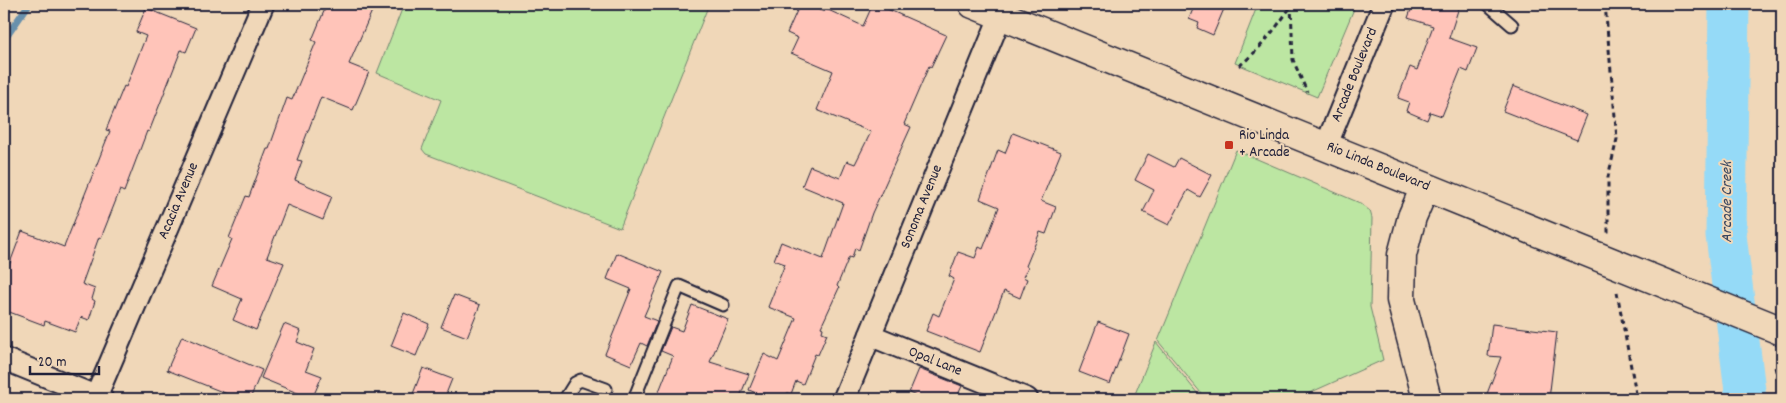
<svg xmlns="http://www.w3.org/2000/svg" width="1786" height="403" font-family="Dekko,sans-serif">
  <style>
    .green { fill: #bce6a2; stroke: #6f846e }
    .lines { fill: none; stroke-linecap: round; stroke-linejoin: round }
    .stream { stroke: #6790ac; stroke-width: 7 }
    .river { stroke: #95daf7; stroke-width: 41 }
    .building { fill: #ffc4b9; stroke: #22223b }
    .lane-casing { stroke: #22223b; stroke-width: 15 }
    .street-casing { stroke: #22223b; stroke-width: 25 }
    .secondary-casing { stroke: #22223b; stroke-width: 31 }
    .path { stroke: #22223b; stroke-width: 3; stroke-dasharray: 5 4; stroke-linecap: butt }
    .lane { stroke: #f0d7b8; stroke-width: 11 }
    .street { stroke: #f0d7b8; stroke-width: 21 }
    .secondary { stroke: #f0d7b8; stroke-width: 28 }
    .poi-dot { fill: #c8321e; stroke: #f0d7b8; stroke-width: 2 }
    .labels { text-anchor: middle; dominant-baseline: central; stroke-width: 4; stroke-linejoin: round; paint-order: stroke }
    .street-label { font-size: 15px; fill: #22223b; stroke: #f0d7b8 }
    .poi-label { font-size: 15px; fill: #22223b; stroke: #f0d7b8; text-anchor: start }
    .water-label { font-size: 16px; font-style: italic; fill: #394761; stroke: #f0d7b8 }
  </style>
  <rect width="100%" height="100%" fill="#f0d7b8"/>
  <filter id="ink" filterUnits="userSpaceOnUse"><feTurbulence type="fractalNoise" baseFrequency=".02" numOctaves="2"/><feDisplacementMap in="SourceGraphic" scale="10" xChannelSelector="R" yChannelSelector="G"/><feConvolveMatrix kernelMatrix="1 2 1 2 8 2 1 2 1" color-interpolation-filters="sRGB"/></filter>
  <g filter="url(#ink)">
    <!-- green -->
    <path class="green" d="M 404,4 L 709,4 L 620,228 L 426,154 L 422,149 L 441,100 L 377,73 Z
      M 1258,4 L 1356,4 L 1317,97 L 1235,63 Z
      M 1236,150 L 1360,203 L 1370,211 L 1372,218 L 1370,307 L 1383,360 L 1296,399 L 1206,399 L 1158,341 Z
      M 1156,342 L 1202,399 L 1133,399 Z"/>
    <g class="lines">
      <!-- stream -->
      <path class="stream" d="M 4,40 L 29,4"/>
      <!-- river -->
      <path class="river" d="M 1729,4 L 1726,235 L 1746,399"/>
    </g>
    <!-- building -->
    <path class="building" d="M 327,4 L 375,4 L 349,64 L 369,72 L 353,110 L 321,97 L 297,160 L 302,161 L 295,180 L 332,196 L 323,220 L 287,205 L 267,257 L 284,263 L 256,330 L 233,320 L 242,299 L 212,286 L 232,239 L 229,238 L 246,196 L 249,197 L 267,149 L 269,149 L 287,98 L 292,100 L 316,42 L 312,40 Z
      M 800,4 L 805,4 L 824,12 L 826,9 L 863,26 L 873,4 L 876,4 L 946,35 L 931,67 L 929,66 L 904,124 L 911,127 L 872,213 L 859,250 L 855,248 L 852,258 L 849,257 L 837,286 L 839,288 L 821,327 L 823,328 L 822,332 L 827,334 L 818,355 L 815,354 L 803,384 L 796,381 L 791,394 L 787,393 L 784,399 L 770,399 L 749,390 L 764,354 L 778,361 L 796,318 L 768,307 L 785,264 L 774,260 L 781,242 L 823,259 L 843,203 L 802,186 L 810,166 L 840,178 L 847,161 L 855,164 L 871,132 L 817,110 L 833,71 L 791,53 L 798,38 L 787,33 Z
      M 1195,4 L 1226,4 L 1213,35 L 1197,28 L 1199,23 L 1189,19 Z
      M 1413,4 L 1460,4 L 1449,38 L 1477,48 L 1468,72 L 1461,69 L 1442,116 L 1430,112 L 1427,120 L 1406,111 L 1409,102 L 1398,98 L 1410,67 L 1417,70 L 1433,26 L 1408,18 Z
      M 146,8 L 196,28 L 186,52 L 181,50 L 149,132 L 147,131 L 124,192 L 120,190 L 101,238 L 99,237 L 82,284 L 95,289 L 92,299 L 95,301 L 89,320 L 81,317 L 75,332 L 45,321 L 44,325 L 4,310 L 4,279 L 22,231 L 64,247 L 110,131 L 106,130 L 124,86 L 126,87 L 146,36 L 136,32 Z
      M 1513,86 L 1587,115 L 1577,140 L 1503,111 Z
      M 1013,133 L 1061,152 L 1041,201 L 1056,207 L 1046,234 L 1040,232 L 1026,266 L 1028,267 L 1023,277 L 1027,279 L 1020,298 L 1004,291 L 980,352 L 926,331 L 933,313 L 939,316 L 954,279 L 949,276 L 958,252 L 975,258 L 979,247 L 983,249 L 999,207 L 980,199 L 998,150 L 1005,153 Z
      M 1148,154 L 1174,167 L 1179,158 L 1212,175 L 1200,197 L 1188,190 L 1169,225 L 1143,212 L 1154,190 L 1135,180 Z
      M 617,253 L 663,272 L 644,316 L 657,321 L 647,346 L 641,343 L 631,365 L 605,354 L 631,289 L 607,279 Z
      M 454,295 L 480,305 L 467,337 L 441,327 Z
      M 692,305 L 728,319 L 710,362 L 749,374 L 739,399 L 656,399 L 673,356 L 661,351 L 671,327 L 682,331 Z
      M 404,313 L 429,324 L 416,356 L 391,346 Z
      M 1098,322 L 1129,334 L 1110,384 L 1079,372 Z
      M 284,324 L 301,331 L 297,342 L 314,349 L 306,370 L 322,376 L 312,399 L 261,378 Z
      M 1492,324 L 1557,332 L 1549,399 L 1485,399 L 1501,357 L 1488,356 Z
      M 182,336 L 262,370 L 250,399 L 240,399 L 167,370 Z
      M 423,368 L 452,379 L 444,399 L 411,399 Z
      M 919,369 L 962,386 L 956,399 L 924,399 L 909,393 Z"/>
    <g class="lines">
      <defs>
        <path id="lane" d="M 1488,4 L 1512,25
          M 565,399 L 575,383 L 581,380 L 606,389
          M 634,399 L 679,286 L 723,305"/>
        <path id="street" d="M 1326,146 L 1384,4
          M 870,335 L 1027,399
          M 4,359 L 102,399
          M 95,399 L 263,4
          M 844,399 L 1001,15"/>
        <path id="secondary" d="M 973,4 L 1782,331
          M 1425,187 L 1412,217 L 1402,255 L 1401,300 L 1427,399"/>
      </defs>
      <!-- lane casing -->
      <use href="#lane" class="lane-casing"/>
      <!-- street casing -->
      <use href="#street" class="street-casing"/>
      <!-- secondary casing -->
      <use href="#secondary" class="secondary-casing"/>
      <!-- path -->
      <path class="path" d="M 1291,4 L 1293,60 L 1307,92
        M 1605,4 L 1617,139 L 1608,177 L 1608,234
        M 1239,66 C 1260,50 1275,29 1290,8
        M 1617,292 L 1637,399
        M 1775,367 L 1782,394"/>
      <!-- lane -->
      <use href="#lane" class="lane"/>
      <!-- street -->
      <use href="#street" class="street"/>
      <!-- secondary -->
      <use href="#secondary" class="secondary"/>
    </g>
  </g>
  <!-- markers -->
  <rect class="poi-dot" x="1224" y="140" width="10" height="10" rx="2.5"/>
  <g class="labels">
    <!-- street labels -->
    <g class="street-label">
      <text transform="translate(1355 75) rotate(-68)">Arcade Boulevard</text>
      <text transform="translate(1378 167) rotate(22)">Rio Linda Boulevard</text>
      <text transform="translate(179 201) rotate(-67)">Acacia Avenue</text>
      <text transform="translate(922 207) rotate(-68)">Sonoma Avenue</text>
      <text transform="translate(935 362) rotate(22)">Opal Lane</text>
    </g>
    <!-- poi labels -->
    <g class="poi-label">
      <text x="1239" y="136">Rio Linda<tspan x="1239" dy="17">+ Arcade</tspan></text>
    </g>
    <!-- water labels -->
    <g class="water-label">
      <text transform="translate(1727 202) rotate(-90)">Arcade Creek</text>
    </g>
  </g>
  <!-- margin -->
  <rect width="1786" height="403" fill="none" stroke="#f0d7b8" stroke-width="20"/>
  <rect x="10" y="10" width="1766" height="383" fill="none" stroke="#22223b" stroke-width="2" filter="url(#ink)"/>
  <!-- scale -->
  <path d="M30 366v8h69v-8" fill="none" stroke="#22223b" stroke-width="2.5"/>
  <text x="38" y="366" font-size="15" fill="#22223b" stroke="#f0d7b8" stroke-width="4" paint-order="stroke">20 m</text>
</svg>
